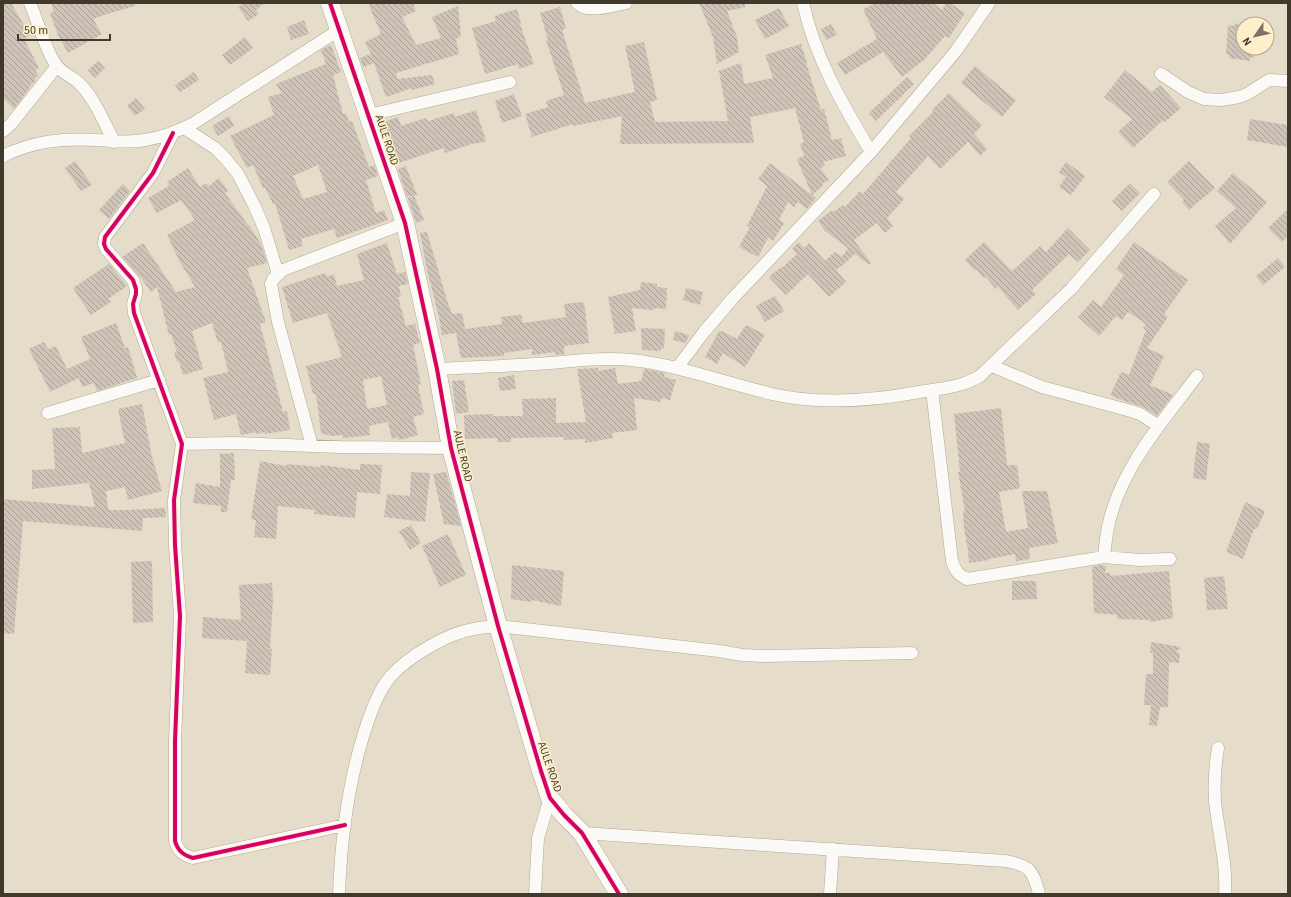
<svg xmlns="http://www.w3.org/2000/svg" width="1291" height="897" font-family="'Source Sans 3',sans-serif">
  <style>
    .building { fill: url(#building-back-hatch); fill-rule: evenodd }
    .lines { fill: none; stroke-linecap: round; stroke-linejoin: round }
    .street-casing { stroke: #b0a99a; stroke-width: 13 }
    .secondary-casing { stroke: #b0a99a; stroke-width: 19 }
    .street { stroke: #fbfaf7; stroke-width: 12 }
    .secondary { stroke: #fbfaf7; stroke-width: 18 }
    .cycleway-casing { stroke: #feeeca; stroke-width: 6 }
    .cycleway { stroke: #d6006c; stroke-width: 4 }
    .labels { text-anchor: middle; dominant-baseline: central; stroke-width: 3; stroke-linejoin: round; paint-order: stroke }
    .street-label { font-size: 11px; fill: #403a2c; stroke: #feeeca }
  </style>
  <defs>
    <pattern id="building-back-hatch" width="6" height="6" patternUnits="userSpaceOnUse"><rect width="6" height="6" fill="#cfc4b7"/><path d="M-1 5l2 2M0 0l6 6M5-1l2 2" fill="none" stroke="#a9a095"/></pattern>
  </defs>
  <rect width="100%" height="100%" fill="#e5dcc9"/>
  <!-- building -->
  <path class="building" d="M 3,3 L 11,3 L 30,35 L 24,39 L 39,68 L 35,70 L 39,76 L 34,78 L 36,81 L 30,85 L 31,86 L 14,109 L 4,99 L 3,97 Z
    M 51,3 L 135,3 L 135,6 L 107,14 L 93,19 L 102,34 L 68,53 L 58,35 L 50,13 L 54,11 Z
    M 245,3 L 265,3 L 256,10 L 259,14 L 248,21 L 238,7 Z
    M 368,3 L 413,3 L 416,11 L 402,17 L 416,45 L 441,38 L 432,17 L 458,6 L 461,36 L 456,39 L 459,54 L 396,73 L 397,79 L 432,75 L 435,84 L 412,90 L 412,88 L 386,97 L 374,63 L 363,67 L 360,58 L 371,54 L 365,42 L 381,34 Z
    M 699,3 L 745,3 L 745,7 L 727,11 L 737,37 L 739,52 L 717,64 L 713,37 Z
    M 875,3 L 933,3 L 942,10 L 946,3 L 950,3 L 965,13 L 949,38 L 945,36 L 925,59 L 902,77 L 883,52 L 845,75 L 837,63 L 877,39 L 863,9 Z
    M 560,7 L 566,28 L 562,30 L 585,103 L 635,92 L 625,46 L 644,42 L 657,100 L 650,102 L 655,122 L 728,121 L 719,71 L 741,63 L 744,84 L 773,78 L 765,55 L 801,44 L 807,63 L 806,63 L 821,110 L 824,109 L 832,140 L 841,138 L 846,156 L 823,162 L 825,166 L 820,168 L 829,180 L 822,184 L 823,186 L 812,195 L 797,159 L 804,156 L 800,144 L 804,142 L 795,108 L 786,110 L 750,117 L 754,143 L 620,144 L 622,116 L 579,125 L 573,126 L 573,124 L 532,137 L 525,114 L 548,107 L 546,101 L 564,95 L 546,40 L 548,40 L 540,13 Z
    M 779,8 L 789,26 L 765,39 L 755,20 Z
    M 517,9 L 521,23 L 520,24 L 534,64 L 519,69 L 518,64 L 485,74 L 472,28 L 496,21 L 494,16 Z
    M 304,20 L 309,34 L 291,40 L 287,27 Z
    M 1234,23 L 1243,27 L 1243,48 L 1255,48 L 1254,58 L 1250,57 L 1250,61 L 1229,58 L 1229,55 L 1226,54 L 1228,25 L 1234,26 Z
    M 831,24 L 837,35 L 826,40 L 821,29 Z
    M 245,37 L 253,48 L 230,65 L 222,55 Z
    M 331,45 L 341,72 L 333,75 L 343,114 L 346,113 L 349,122 L 352,121 L 369,167 L 374,165 L 378,176 L 366,180 L 376,213 L 384,210 L 388,220 L 337,238 L 334,229 L 301,239 L 303,246 L 289,250 L 275,203 L 273,204 L 265,188 L 263,188 L 253,165 L 247,168 L 230,136 L 274,115 L 268,97 L 282,93 L 276,84 L 326,64 L 321,50 ZM 318,165 L 327,192 L 303,199 L 293,176 Z
    M 98,61 L 105,68 L 95,78 L 88,70 Z
    M 975,66 L 1016,100 L 1002,117 L 961,83 Z
    M 1125,70 L 1152,92 L 1160,85 L 1181,108 L 1165,122 L 1163,120 L 1133,148 L 1118,132 L 1132,119 L 1104,97 Z
    M 194,72 L 199,80 L 180,92 L 175,85 Z
    M 907,77 L 914,84 L 876,121 L 869,113 Z
    M 949,93 L 982,125 L 974,134 L 987,149 L 980,156 L 968,142 L 940,169 L 928,156 L 896,192 L 904,199 L 887,218 L 893,226 L 885,233 L 877,223 L 854,240 L 871,263 L 869,265 L 855,254 L 848,260 L 849,260 L 836,270 L 846,282 L 829,297 L 808,274 L 786,295 L 769,277 L 781,267 L 782,268 L 797,254 L 792,249 L 799,242 L 804,248 L 809,243 L 825,261 L 835,252 L 842,257 L 848,248 L 825,231 L 818,221 L 832,210 L 834,212 L 843,205 L 845,207 L 860,191 L 863,194 L 911,138 L 909,136 L 934,111 L 932,110 Z
    M 514,94 L 522,116 L 502,123 L 495,101 Z
    M 136,98 L 145,109 L 135,116 L 127,106 Z
    M 476,110 L 486,141 L 475,144 L 475,143 L 445,153 L 444,148 L 399,163 L 384,122 L 398,117 L 401,126 L 426,118 L 428,121 L 454,113 L 455,117 Z
    M 229,116 L 234,126 L 218,136 L 212,126 Z
    M 1250,119 L 1288,125 L 1288,147 L 1247,140 Z
    M 75,161 L 92,185 L 81,191 L 65,168 Z
    M 1189,161 L 1215,188 L 1189,210 L 1182,202 L 1184,200 L 1167,182 Z
    M 1066,162 L 1085,176 L 1071,195 L 1059,187 L 1066,177 L 1059,172 Z
    M 770,163 L 816,198 L 807,209 L 798,202 L 794,207 L 788,202 L 779,220 L 784,223 L 773,241 L 768,238 L 758,257 L 739,247 L 750,227 L 747,226 L 767,186 L 758,179 Z
    M 406,166 L 417,195 L 407,197 L 398,169 Z
    M 188,168 L 200,187 L 206,183 L 209,186 L 219,178 L 228,191 L 225,193 L 248,225 L 249,225 L 261,244 L 267,263 L 247,268 L 266,322 L 260,324 L 283,412 L 287,411 L 290,430 L 265,434 L 265,432 L 256,434 L 256,432 L 241,435 L 236,414 L 214,420 L 203,378 L 228,372 L 221,342 L 218,343 L 212,323 L 192,331 L 203,369 L 183,375 L 179,362 L 177,362 L 174,352 L 177,352 L 171,334 L 169,335 L 157,287 L 151,292 L 140,276 L 140,277 L 122,257 L 143,243 L 176,292 L 195,287 L 180,262 L 167,235 L 195,220 L 181,200 L 157,213 L 148,198 L 169,186 L 167,182 Z
    M 1233,173 L 1267,202 L 1230,244 L 1215,226 L 1236,208 L 1217,191 Z
    M 1130,183 L 1140,193 L 1122,211 L 1112,201 Z
    M 123,184 L 130,191 L 109,219 L 99,210 Z
    M 414,196 L 424,220 L 416,223 L 408,198 Z
    M 1288,209 L 1288,236 L 1282,242 L 1268,228 Z
    M 1068,228 L 1090,250 L 1078,262 L 1069,254 L 1032,290 L 1036,294 L 1018,310 L 997,286 L 996,289 L 985,276 L 984,278 L 976,269 L 974,270 L 965,260 L 984,242 L 1012,271 L 1040,246 L 1046,252 Z
    M 427,232 L 449,307 L 450,307 L 452,314 L 462,313 L 465,329 L 502,324 L 501,317 L 521,315 L 523,323 L 566,317 L 564,304 L 584,302 L 589,343 L 564,346 L 564,354 L 555,355 L 555,352 L 532,355 L 532,349 L 504,353 L 504,356 L 461,358 L 456,333 L 442,335 L 439,317 L 427,270 L 420,233 Z
    M 1134,242 L 1188,280 L 1164,314 L 1168,317 L 1147,348 L 1164,356 L 1150,385 L 1173,395 L 1157,416 L 1143,407 L 1124,401 L 1110,395 L 1121,372 L 1129,375 L 1146,330 L 1143,328 L 1146,324 L 1128,312 L 1122,320 L 1116,316 L 1099,336 L 1078,317 L 1093,300 L 1101,307 L 1124,275 L 1116,269 Z
    M 387,243 L 397,274 L 405,272 L 408,284 L 399,286 L 401,297 L 398,297 L 406,326 L 415,324 L 420,343 L 413,345 L 421,384 L 418,385 L 424,414 L 413,417 L 418,435 L 399,440 L 398,437 L 392,439 L 388,422 L 369,426 L 370,435 L 343,438 L 342,435 L 331,436 L 321,433 L 316,394 L 313,394 L 306,366 L 342,357 L 327,313 L 293,323 L 282,287 L 325,273 L 327,277 L 334,274 L 337,286 L 364,280 L 357,254 ZM 381,376 L 387,405 L 367,409 L 363,380 Z
    M 1278,258 L 1285,267 L 1263,285 L 1256,276 Z
    M 109,264 L 127,286 L 108,299 L 111,302 L 91,315 L 73,288 Z
    M 641,282 L 657,284 L 657,287 L 667,288 L 666,309 L 655,308 L 654,310 L 632,308 L 636,331 L 615,334 L 608,297 L 640,290 Z
    M 686,288 L 703,292 L 700,305 L 683,300 Z
    M 775,296 L 784,311 L 765,322 L 756,306 Z
    M 116,323 L 125,348 L 128,347 L 137,378 L 97,391 L 94,383 L 82,387 L 79,378 L 50,392 L 29,349 L 44,342 L 48,349 L 56,346 L 67,369 L 90,359 L 81,337 Z
    M 745,326 L 749,326 L 765,335 L 745,367 L 723,353 L 717,364 L 705,357 L 719,331 L 724,332 L 737,339 Z
    M 641,328 L 665,329 L 664,349 L 661,348 L 661,351 L 642,350 Z
    M 675,331 L 689,335 L 686,343 L 673,340 Z
    M 598,368 L 598,371 L 615,368 L 618,384 L 641,381 L 644,369 L 665,373 L 664,377 L 676,380 L 670,400 L 661,398 L 661,402 L 634,398 L 637,430 L 612,433 L 613,438 L 585,443 L 585,439 L 564,440 L 564,437 L 511,438 L 511,442 L 497,442 L 497,438 L 465,439 L 464,415 L 493,414 L 493,416 L 523,416 L 522,399 L 556,398 L 556,423 L 586,422 L 577,369 Z
    M 514,375 L 516,389 L 500,391 L 498,378 Z
    M 464,380 L 469,412 L 456,414 L 452,381 Z
    M 142,404 L 152,457 L 162,491 L 128,500 L 125,487 L 106,491 L 108,508 L 109,510 L 131,510 L 165,508 L 166,517 L 143,518 L 142,531 L 23,521 L 14,634 L 3,633 L 3,499 L 95,507 L 89,483 L 32,489 L 32,470 L 55,469 L 52,428 L 80,427 L 82,453 L 125,443 L 118,409 Z
    M 1001,408 L 1007,465 L 1017,465 L 1020,488 L 999,492 L 1006,532 L 1028,528 L 1022,491 L 1047,491 L 1058,543 L 1029,548 L 1030,559 L 1016,561 L 1015,554 L 989,559 L 989,560 L 969,563 L 968,550 L 964,528 L 963,512 L 965,511 L 958,472 L 960,472 L 954,414 Z
    M 1197,442 L 1210,444 L 1206,480 L 1193,478 Z
    M 234,453 L 235,480 L 231,480 L 227,512 L 221,512 L 221,506 L 193,503 L 196,483 L 220,487 L 220,454 Z
    M 260,461 L 286,466 L 287,464 L 320,467 L 321,465 L 360,470 L 360,464 L 382,465 L 380,494 L 357,492 L 355,518 L 314,514 L 315,510 L 278,506 L 276,539 L 254,537 L 256,520 L 251,519 Z
    M 411,472 L 430,473 L 425,522 L 384,517 L 387,494 L 410,496 Z
    M 446,472 L 461,525 L 461,526 L 444,524 L 433,474 Z
    M 1245,502 L 1265,511 L 1257,529 L 1254,529 L 1243,559 L 1226,552 Z
    M 411,525 L 421,543 L 410,550 L 399,531 Z
    M 448,534 L 466,575 L 440,587 L 422,546 Z
    M 152,561 L 153,622 L 133,623 L 131,562 Z
    M 512,565 L 564,571 L 561,606 L 532,600 L 532,602 L 511,599 Z
    M 1101,565 L 1106,566 L 1105,573 L 1110,573 L 1110,576 L 1169,571 L 1173,618 L 1150,622 L 1150,620 L 1117,619 L 1117,615 L 1094,613 L 1092,567 Z
    M 1224,576 L 1228,609 L 1207,610 L 1204,578 Z
    M 1012,581 L 1036,581 L 1037,599 L 1012,600 Z
    M 272,583 L 273,600 L 270,649 L 272,649 L 270,675 L 245,673 L 247,641 L 202,638 L 203,617 L 241,620 L 239,585 Z
    M 1151,642 L 1181,647 L 1181,649 L 1177,650 L 1177,653 L 1180,653 L 1179,663 L 1169,662 L 1168,707 L 1160,707 L 1157,726 L 1149,725 L 1151,705 L 1144,705 L 1146,674 L 1153,674 L 1153,653 L 1150,653 Z"/>
  <g class="lines">
    <defs>
      <path id="street" d="M 30,3 C 38,22 45,49 56,65 C 62,73 71,76 78,82 C 94,97 104,122 114,142
        M 577,3 C 586,14 613,6 626,3
        M 803,3 C 815,58 843,105 871,152
        M 1161,74 L 1188,92 L 1204,99 L 1221,100 L 1239,97 L 1247,94 L 1269,80 L 1288,81
        M 369,115 L 510,82
        M 184,128 L 215,148 L 225,158 L 238,174 L 254,205 L 264,228 L 278,274
        M 3,131 L 11,124 L 57,66
        M 173,133 L 153,173 L 105,237 L 104,244 L 106,249 L 133,280 L 136,289 L 136,294 L 133,304 L 134,313 L 182,444 L 174,500 L 175,545 L 180,616 L 175,741 L 175,841 C 178,851 183,855 193,858 L 345,825
        M 3,156 C 34,141 62,138 96,140 C 112,141 129,143 145,140 C 163,137 179,131 194,123 L 339,30
        M 992,366 L 1042,387 L 1131,411 L 1140,414 L 1159,426
        M 677,368 L 704,332 L 733,298 L 871,152 L 956,51 L 989,3
        M 437,369 C 475,367 512,366 549,363 C 576,361 604,357 631,360 C 679,365 725,383 772,394 C 820,405 871,401 919,392 C 942,388 960,388 980,376 L 1071,289 L 1154,194
        M 932,390 L 952,561 C 955,570 958,575 967,579 L 1104,557 L 1140,560 L 1170,559
        M 48,413 L 159,380
        M 182,444 L 233,443 L 339,447 L 451,448
        M 312,446 L 278,322 L 271,284 L 273,279 L 283,270 L 405,223
        M 1104,557 C 1105,547 1106,537 1108,527 C 1120,469 1163,421 1197,376
        M 1218,748 C 1215,766 1214,783 1215,801 C 1218,832 1227,862 1225,894
        M 582,833 L 1006,861 C 1030,866 1033,870 1039,894
        M 339,894 C 341,839 348,783 365,730 C 371,712 378,691 391,676 C 409,656 448,633 474,629 C 482,627 490,627 498,626 L 719,651 L 742,655 L 766,656 L 912,653
        M 535,894 L 538,838 L 550,798
        M 830,894 L 833,849"/>
      <path id="secondary" d="M 330,3 L 405,223 L 437,369 L 451,448 L 498,626 L 541,771 L 550,798 L 564,815 L 582,833 L 619,894"/>
    </defs>
    <!-- street casing -->
    <use href="#street" class="street-casing"/>
    <!-- secondary casing -->
    <use href="#secondary" class="secondary-casing"/>
    <!-- street -->
    <use href="#street" class="street"/>
    <!-- secondary -->
    <use href="#secondary" class="secondary"/>
    <defs>
      <path id="cycleway" d="M 330,3 L 405,223 L 437,369 L 451,448 L 498,626 L 541,771 L 550,798 L 564,815 L 582,833 L 619,894
        M 173,133 L 153,173 L 105,237 L 104,244 L 106,249 L 133,280 L 136,289 L 136,294 L 133,304 L 134,313 L 182,444 L 174,500 L 175,545 L 180,616 L 175,741 L 175,841 C 178,851 183,855 193,858 L 345,825"/>
    </defs>
    <!-- cycleway casing -->
    <use href="#cycleway" class="cycleway-casing"/>
    <!-- cycleway -->
    <use href="#cycleway" class="cycleway"/>
  </g>
  <g class="labels">
    <!-- street labels -->
    <g class="street-label">
      <text transform="translate(387 140) rotate(72)">AULE ROAD</text>
      <text transform="translate(463 456) rotate(77)">AULE ROAD</text>
      <text transform="translate(550 767) rotate(71)">AULE ROAD</text>
    </g>
  </g>
  <!-- border -->
  <rect width="1291" height="897" fill="none" stroke="#403a2c" stroke-width="8"/>
  <!-- north arrow -->
  <g transform="translate(1255 36) rotate(236)"><circle r="19" fill="#feeeca" stroke="#b2a68b"/>
  <path d="M0-3L7 15L0 10L-7 15Z" fill="#7a7363"/>
  <text y="-6" font-size="11" font-weight="bold" text-anchor="middle" fill="#403a2c">N</text>
  </g>
  <!-- scale -->
  <path d="M18 34v6h92v-6" fill="none" stroke="#403a2c" stroke-width="2"/>
  <text x="24" y="34" font-size="12" fill="#403a2c" stroke="#feeeca" stroke-width="3" paint-order="stroke">50 m</text>
</svg>
